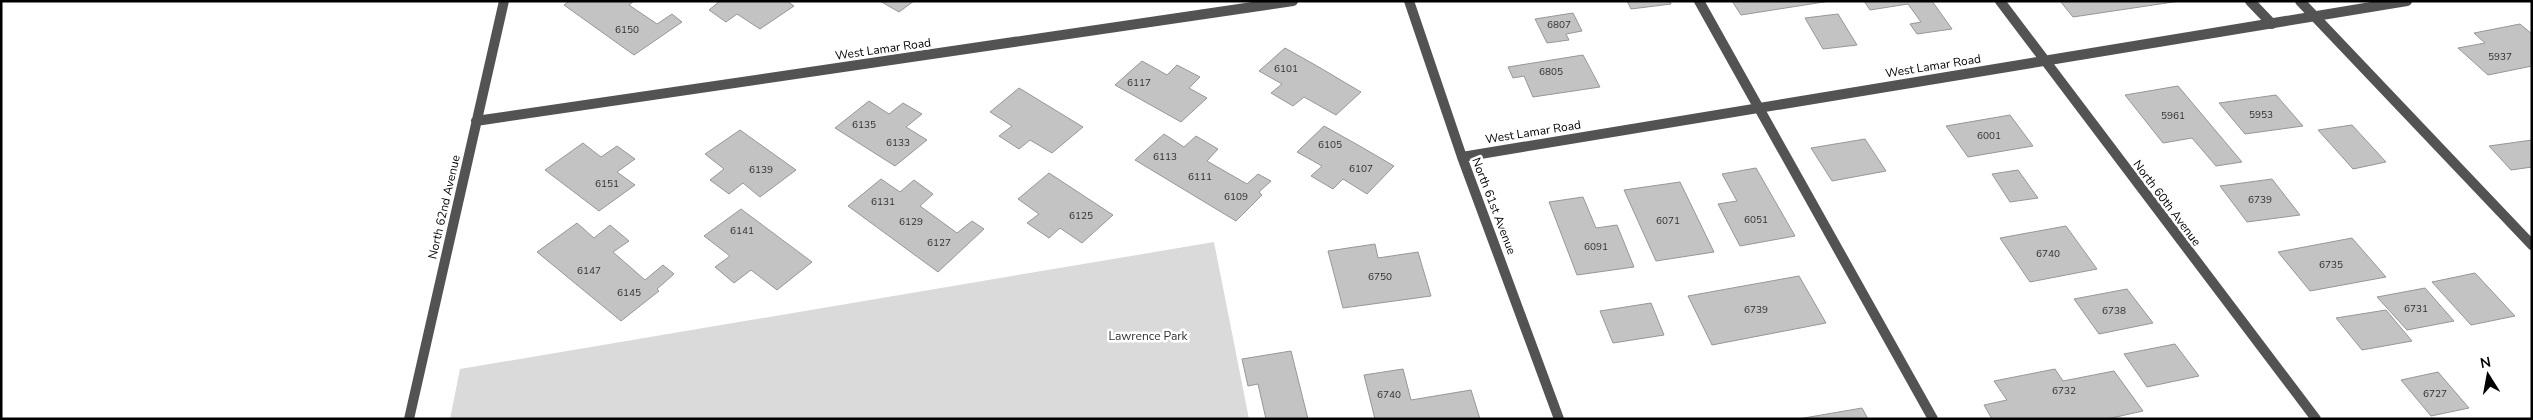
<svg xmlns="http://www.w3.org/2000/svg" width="2533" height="420" font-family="'Nunito Sans',sans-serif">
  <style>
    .green { fill: #dadada }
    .building { fill: #c3c3c3; stroke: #979797 }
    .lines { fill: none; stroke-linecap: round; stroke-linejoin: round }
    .lane { stroke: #535353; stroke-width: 10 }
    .street { stroke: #535353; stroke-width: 10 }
    .labels { text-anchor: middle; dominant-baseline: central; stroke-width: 5; stroke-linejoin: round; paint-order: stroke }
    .number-label { font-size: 10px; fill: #313131 }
    .street-label { font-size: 12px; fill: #000; stroke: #fff }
    .park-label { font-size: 12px; fill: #313131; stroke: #fff }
  </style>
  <rect width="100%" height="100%" fill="#fff"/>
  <!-- green -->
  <path class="green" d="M 1214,242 L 1249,419 L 450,419 L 460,369 Z"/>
  <!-- building -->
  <path class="building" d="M 569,1 L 634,1 L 629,5 L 657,24 L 672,14 L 682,22 L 634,55 L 564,5 Z
    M 720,1 L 787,1 L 794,6 L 760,29 L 737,14 L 726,22 L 709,10 Z
    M 880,1 L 914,1 L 899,12 Z
    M 1627,1 L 1670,1 L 1671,4 L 1631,9 Z
    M 1732,1 L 1830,1 L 1741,15 Z
    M 1864,1 L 1932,1 L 1952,29 L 1917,34 L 1910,24 L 1921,22 L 1908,4 L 1870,10 Z
    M 2060,1 L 2180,1 L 2073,17 Z
    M 1573,13 L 1582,31 L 1566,34 L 1569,40 L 1547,43 L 1535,19 Z
    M 1838,14 L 1857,45 L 1823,49 L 1805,18 Z
    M 2520,24 L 2532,34 L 2532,66 L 2488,75 L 2458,48 L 2485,43 L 2474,33 Z
    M 1285,48 L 1317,66 L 1361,92 L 1336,115 L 1304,97 L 1293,106 L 1271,93 L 1282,84 L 1259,71 Z
    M 1583,55 L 1600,87 L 1533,97 L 1524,76 L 1513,78 L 1508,67 Z
    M 1142,61 L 1167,75 L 1177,65 L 1200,77 L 1189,88 L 1207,98 L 1181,122 L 1115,85 Z
    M 2178,86 L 2242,162 L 2216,166 L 2192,138 L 2163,143 L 2125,95 Z
    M 1019,88 L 1083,127 L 1052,153 L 1030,140 L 1019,149 L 999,136 L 1012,126 L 990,112 Z
    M 2276,95 L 2303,126 L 2245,134 L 2219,103 Z
    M 869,101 L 889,114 L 903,103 L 922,114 L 906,127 L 927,140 L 895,166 L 835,128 Z
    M 2010,115 L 2033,146 L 1968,157 L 1946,126 Z
    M 2352,125 L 2386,162 L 2353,169 L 2318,130 Z
    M 1324,126 L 1358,145 L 1394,166 L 1367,194 L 1343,179 L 1333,189 L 1311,176 L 1322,166 L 1297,152 Z
    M 740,130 L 796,170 L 760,197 L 743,183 L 729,194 L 710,180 L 724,169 L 705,154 Z
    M 1164,134 L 1184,147 L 1196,136 L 1218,149 L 1207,161 L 1247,184 L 1258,174 L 1271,181 L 1259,192 L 1262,195 L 1236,221 L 1135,160 Z
    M 1865,139 L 1886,171 L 1832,181 L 1811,148 Z
    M 2532,140 L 2532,167 L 2511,170 L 2489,146 Z
    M 583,143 L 601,157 L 617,146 L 635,159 L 617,172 L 635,185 L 599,211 L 545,170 Z
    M 1756,168 L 1795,236 L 1740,246 L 1718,204 L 1737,201 L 1722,174 Z
    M 2018,170 L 2038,198 L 2010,202 L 1992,174 Z
    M 1049,173 L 1113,215 L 1082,243 L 1060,228 L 1049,238 L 1027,223 L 1039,214 L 1018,199 Z
    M 881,179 L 900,192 L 914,180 L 933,194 L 920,206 L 957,233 L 972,221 L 984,229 L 938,272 L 848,206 Z
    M 2272,179 L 2300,215 L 2247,222 L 2220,186 Z
    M 1680,182 L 1714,252 L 1656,261 L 1624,190 Z
    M 1583,197 L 1596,228 L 1617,225 L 1634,267 L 1577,275 L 1549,202 Z
    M 741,209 L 812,262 L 777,290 L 751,270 L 734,283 L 715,267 L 730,256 L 704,236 Z
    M 577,223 L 594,238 L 610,225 L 629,241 L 613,252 L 645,280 L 663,265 L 674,274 L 657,289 L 659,291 L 621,321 L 537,252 Z
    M 2066,226 L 2097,269 L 2030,282 L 2000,238 Z
    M 2352,238 L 2386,277 L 2310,291 L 2278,252 Z
    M 1375,244 L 1378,258 L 1418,252 L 1431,296 L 1343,308 L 1328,251 Z
    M 2475,273 L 2515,316 L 2471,325 L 2432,282 Z
    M 1799,276 L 1826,323 L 1712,345 L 1688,296 Z
    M 2425,288 L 2454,321 L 2407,330 L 2377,297 Z
    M 2127,289 L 2153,323 L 2099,334 L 2074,299 Z
    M 1651,303 L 1664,335 L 1613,343 L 1600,311 Z
    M 2386,310 L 2412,341 L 2362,350 L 2336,318 Z
    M 2175,344 L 2199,376 L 2147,387 L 2124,354 Z
    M 1291,351 L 1308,419 L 1266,419 L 1258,384 L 1248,386 L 1242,359 Z
    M 1403,369 L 1411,400 L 1471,390 L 1480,419 L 1375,419 L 1364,375 Z
    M 2055,369 L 2063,381 L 2114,371 L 2143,411 L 2107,419 L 1992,419 L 1984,405 L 2007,400 L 1994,381 Z
    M 2438,372 L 2469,408 L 2431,416 L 2401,380 Z
    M 1862,408 L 1868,419 L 1798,419 Z"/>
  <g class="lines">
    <!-- lane -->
    <path class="lane" d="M 1699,1 L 1933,419
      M 2250,1 L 2272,24
      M 2300,1 L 2532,245"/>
    <!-- street -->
    <path class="street" d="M 1409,1 L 1462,157 L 1559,419
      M 2000,1 L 2316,419
      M 476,121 L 1293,1
      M 1462,157 L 2407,1
      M 409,419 L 504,1"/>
  </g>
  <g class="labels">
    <!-- number labels -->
    <g class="number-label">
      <text x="1559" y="25">6807</text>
      <text x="627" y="30">6150</text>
      <text x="2500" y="57">5937</text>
      <text x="1286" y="69">6101</text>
      <text x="1551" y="72">6805</text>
      <text x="1139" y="83">6117</text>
      <text x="2261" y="115">5953</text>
      <text x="2173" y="116">5961</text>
      <text x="864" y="125">6135</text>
      <text x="1989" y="136">6001</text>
      <text x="898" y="143">6133</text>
      <text x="1330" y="145">6105</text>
      <text x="1165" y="157">6113</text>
      <text x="1361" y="169">6107</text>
      <text x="761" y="170">6139</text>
      <text x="1200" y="177">6111</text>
      <text x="607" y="184">6151</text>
      <text x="1236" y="197">6109</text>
      <text x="2260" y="200">6739</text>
      <text x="883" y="202">6131</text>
      <text x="1081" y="216">6125</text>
      <text x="1756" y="220">6051</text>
      <text x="1668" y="221">6071</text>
      <text x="911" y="222">6129</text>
      <text x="742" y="231">6141</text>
      <text x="939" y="243">6127</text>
      <text x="1596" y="247">6091</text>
      <text x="2048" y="254">6740</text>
      <text x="2331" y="265">6735</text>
      <text x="589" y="271">6147</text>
      <text x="1380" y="277">6750</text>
      <text x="629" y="293">6145</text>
      <text x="2416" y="309">6731</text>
      <text x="1756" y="310">6739</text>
      <text x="2114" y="311">6738</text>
      <text x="2064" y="391">6732</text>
      <text x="2435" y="394">6727</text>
      <text x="1389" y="395">6740</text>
    </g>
    <!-- street labels -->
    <g class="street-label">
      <text transform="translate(883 49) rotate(-8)">West Lamar Road</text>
      <text transform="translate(1933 66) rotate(-9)">West Lamar Road</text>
      <text transform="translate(1533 132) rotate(-9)">West Lamar Road</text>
      <text transform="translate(2167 203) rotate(53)">North 60th Avenue</text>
      <text transform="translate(1494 206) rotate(69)">North 61st Avenue</text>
      <text transform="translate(444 207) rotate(-77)">North 62nd Avenue</text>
    </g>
    <!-- park labels -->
    <g class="park-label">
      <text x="1148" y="336">Lawrence Park</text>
    </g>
  </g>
  <!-- border -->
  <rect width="2533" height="420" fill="none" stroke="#000000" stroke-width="5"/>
  <!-- north arrow -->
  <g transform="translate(2488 375) rotate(349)" stroke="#ffffff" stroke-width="4" paint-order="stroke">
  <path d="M0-4L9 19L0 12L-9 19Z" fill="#000000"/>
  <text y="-8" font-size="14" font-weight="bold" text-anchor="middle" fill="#000000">N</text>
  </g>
</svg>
